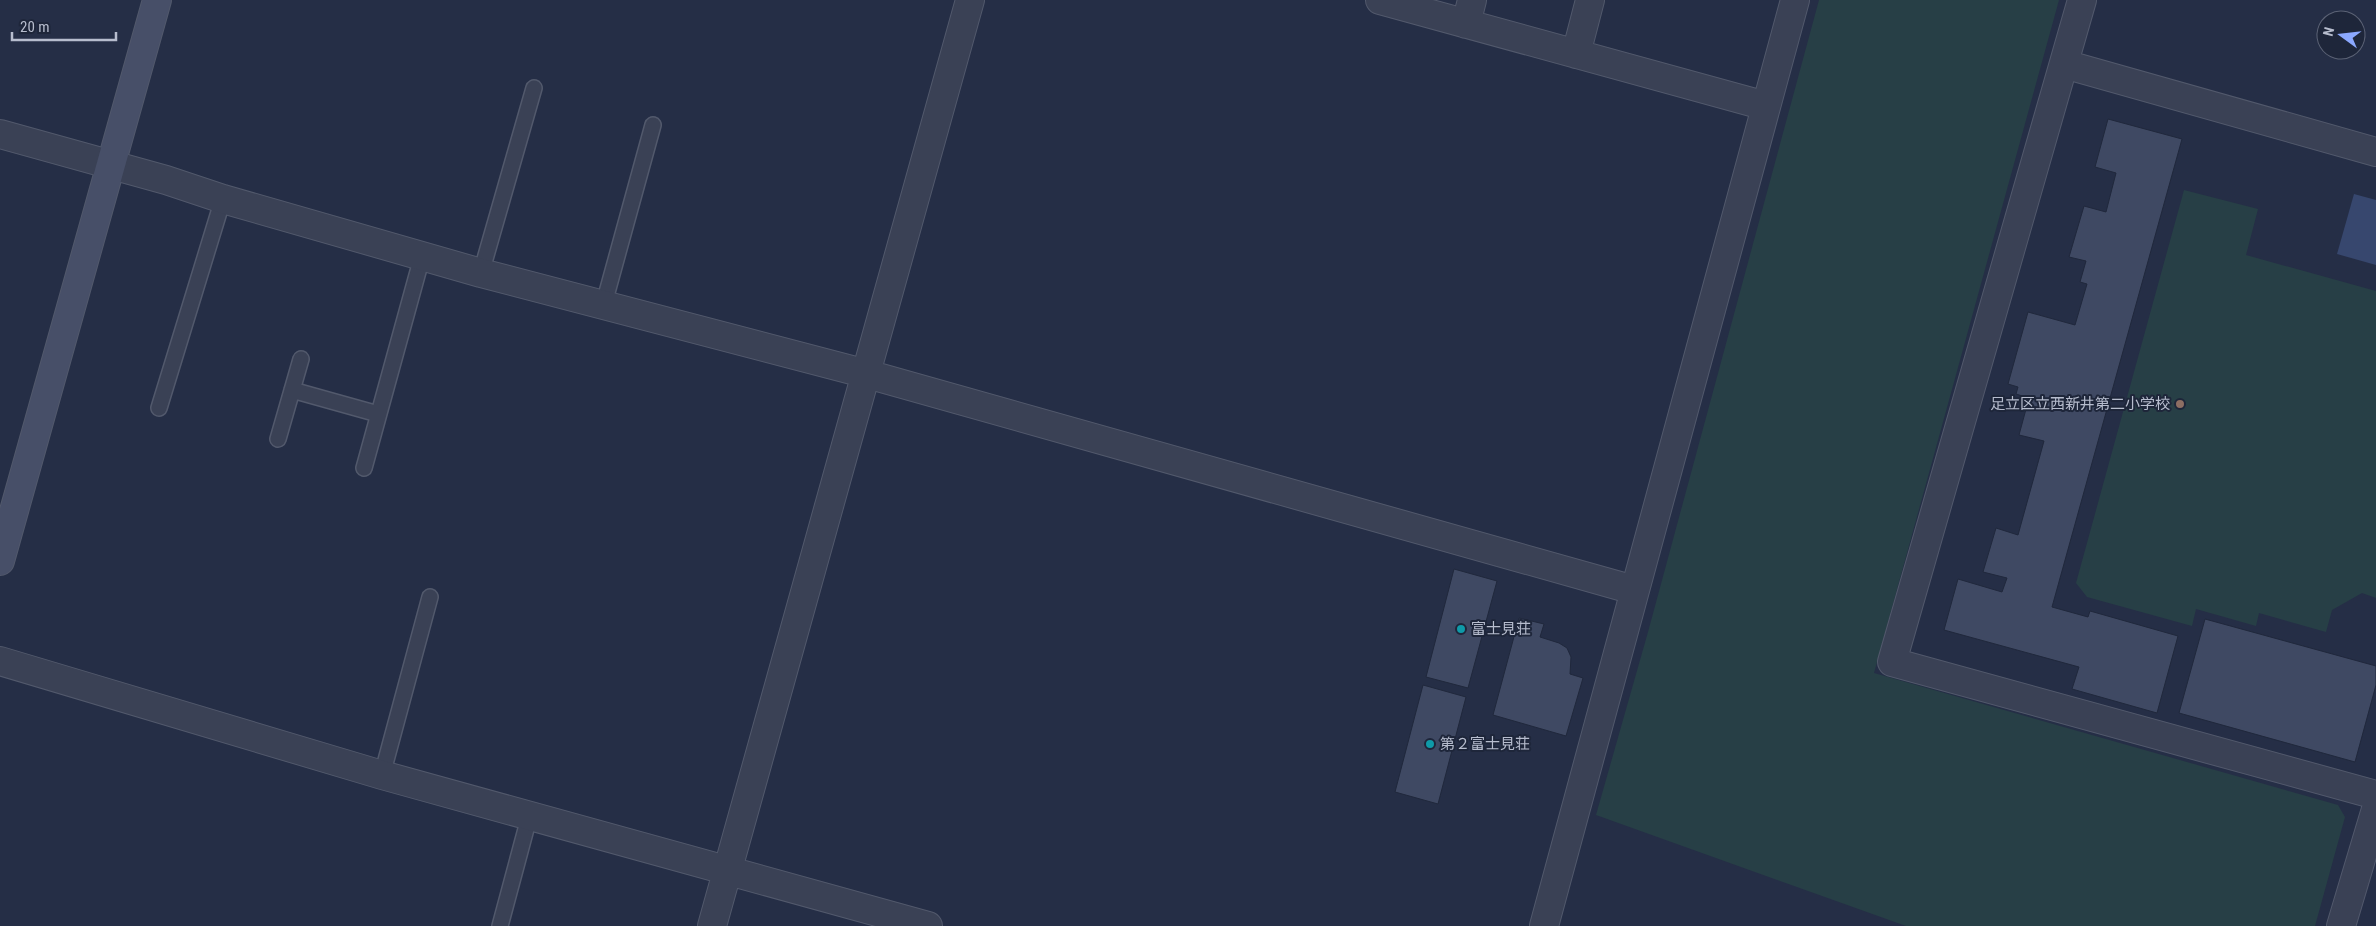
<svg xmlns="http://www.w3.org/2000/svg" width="2376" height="926" font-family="'Roboto Condensed','Noto Sans JP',sans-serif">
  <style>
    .green { fill: #273f46 }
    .water { fill: #37476e }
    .building { fill: #3f4963; stroke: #20283c }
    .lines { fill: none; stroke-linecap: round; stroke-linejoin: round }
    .lane-casing { stroke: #52596c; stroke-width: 18 }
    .street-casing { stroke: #52596c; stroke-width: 30 }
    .secondary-casing { stroke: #52596c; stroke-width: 30 }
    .lane { stroke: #3a4155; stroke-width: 15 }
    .street { stroke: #3a4155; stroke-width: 28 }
    .secondary { stroke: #474f68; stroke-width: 28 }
    .education-dot { fill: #8d6e63; stroke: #1e263a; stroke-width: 2 }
    .culture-dot { fill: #0f9aa8; stroke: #1e263a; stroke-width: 2 }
    .labels { text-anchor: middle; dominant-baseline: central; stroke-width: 4; stroke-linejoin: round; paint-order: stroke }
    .poi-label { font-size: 15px; fill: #b7bdce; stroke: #1e263a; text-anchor: start }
  </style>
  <rect width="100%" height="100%" fill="#252e46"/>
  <!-- green -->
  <path class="green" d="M 1819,0 L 2059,0 L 1874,673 L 2338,805 L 2345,817 L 2315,926 L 1906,926 L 1596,815 L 1648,632 Z
    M 2184,190 L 2258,209 L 2246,255 L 2376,291 L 2376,598 L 2362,593 L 2332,610 L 2326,632 L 2259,613 L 2256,626 L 2196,609 L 2192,626 L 2087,597 L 2076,583 Z"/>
  <!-- water -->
  <path class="water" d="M 2354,194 L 2376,200 L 2376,265 L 2337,254 Z"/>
  <!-- building -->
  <path class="building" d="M 2108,119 L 2182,139 L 2052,607 L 2088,617 L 2090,611 L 2178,636 L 2157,713 L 2072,689 L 2079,667 L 1944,630 L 1958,579 L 2002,592 L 2007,578 L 1983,572 L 1996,528 L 2018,535 L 2044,441 L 2019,435 L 2029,398 L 2016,394 L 2018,387 L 2008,384 L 2028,312 L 2075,325 L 2087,284 L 2080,282 L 2086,261 L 2069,257 L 2084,206 L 2106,212 L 2116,173 L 2095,167 Z
    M 1454,569 L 1497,581 L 1468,688 L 1426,677 Z
    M 1519,618 L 1544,624 L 1540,637 L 1559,643 L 1567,648 L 1571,657 L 1570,674 L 1583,678 L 1566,736 L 1493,715 Z
    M 2205,619 L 2376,666 L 2376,685 L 2355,762 L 2179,713 Z
    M 1423,685 L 1466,697 L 1438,804 L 1395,792 Z"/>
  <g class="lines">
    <defs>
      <path id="lane" d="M 481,273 L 534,88
        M 603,307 L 653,125
        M 292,390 L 378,414
        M 159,408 L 223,199
        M 278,439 L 301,359
        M 364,468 L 422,257
        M 382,775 L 430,597
        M 500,926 L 530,814"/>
      <path id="street" d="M 1380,0 L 1766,106
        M 2082,0 L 1892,662 L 2376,795
        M 1466,24 L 1472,0
        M 1576,54 L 1590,0
        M 2064,64 L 2376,152
        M 0,134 L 166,180 L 223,199 L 481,273 L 867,374 L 1634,590
        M 0,661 L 382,775 L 928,926
        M 712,926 L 970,0
        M 1544,926 L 1795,0
        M 2341,926 L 2376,809"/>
      <path id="secondary" d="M 0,561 L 157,0"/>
    </defs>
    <!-- lane casing -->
    <use href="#lane" class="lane-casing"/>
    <!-- street casing -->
    <use href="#street" class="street-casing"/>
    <!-- secondary casing -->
    <use href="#secondary" class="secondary-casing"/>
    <!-- lane -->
    <use href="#lane" class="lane"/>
    <!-- street -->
    <use href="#street" class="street"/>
    <!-- secondary -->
    <use href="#secondary" class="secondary"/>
  </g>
  <!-- markers -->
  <circle class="education-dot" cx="2180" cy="404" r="5"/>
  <g class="culture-dot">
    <circle cx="1461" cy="629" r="5"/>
    <circle cx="1430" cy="744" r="5"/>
  </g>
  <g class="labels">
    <!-- poi labels -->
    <g class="poi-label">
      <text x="2170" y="404" text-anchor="end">足立区立西新井第二小学校</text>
      <text x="1471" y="629">富士見荘</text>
      <text x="1440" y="744">第２富士見荘</text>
    </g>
  </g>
  <!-- north arrow -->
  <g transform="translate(2341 35) rotate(285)"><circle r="24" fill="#1e263a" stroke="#5b6275"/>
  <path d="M0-4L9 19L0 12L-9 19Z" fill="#8ba8ff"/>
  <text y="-8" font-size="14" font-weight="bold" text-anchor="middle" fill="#b7bdce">N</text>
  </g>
  <!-- scale -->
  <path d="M12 32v8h104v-8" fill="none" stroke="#b7bdce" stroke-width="2.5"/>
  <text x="20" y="32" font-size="15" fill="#b7bdce" stroke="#1e263a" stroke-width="4" paint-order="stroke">20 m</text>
</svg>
